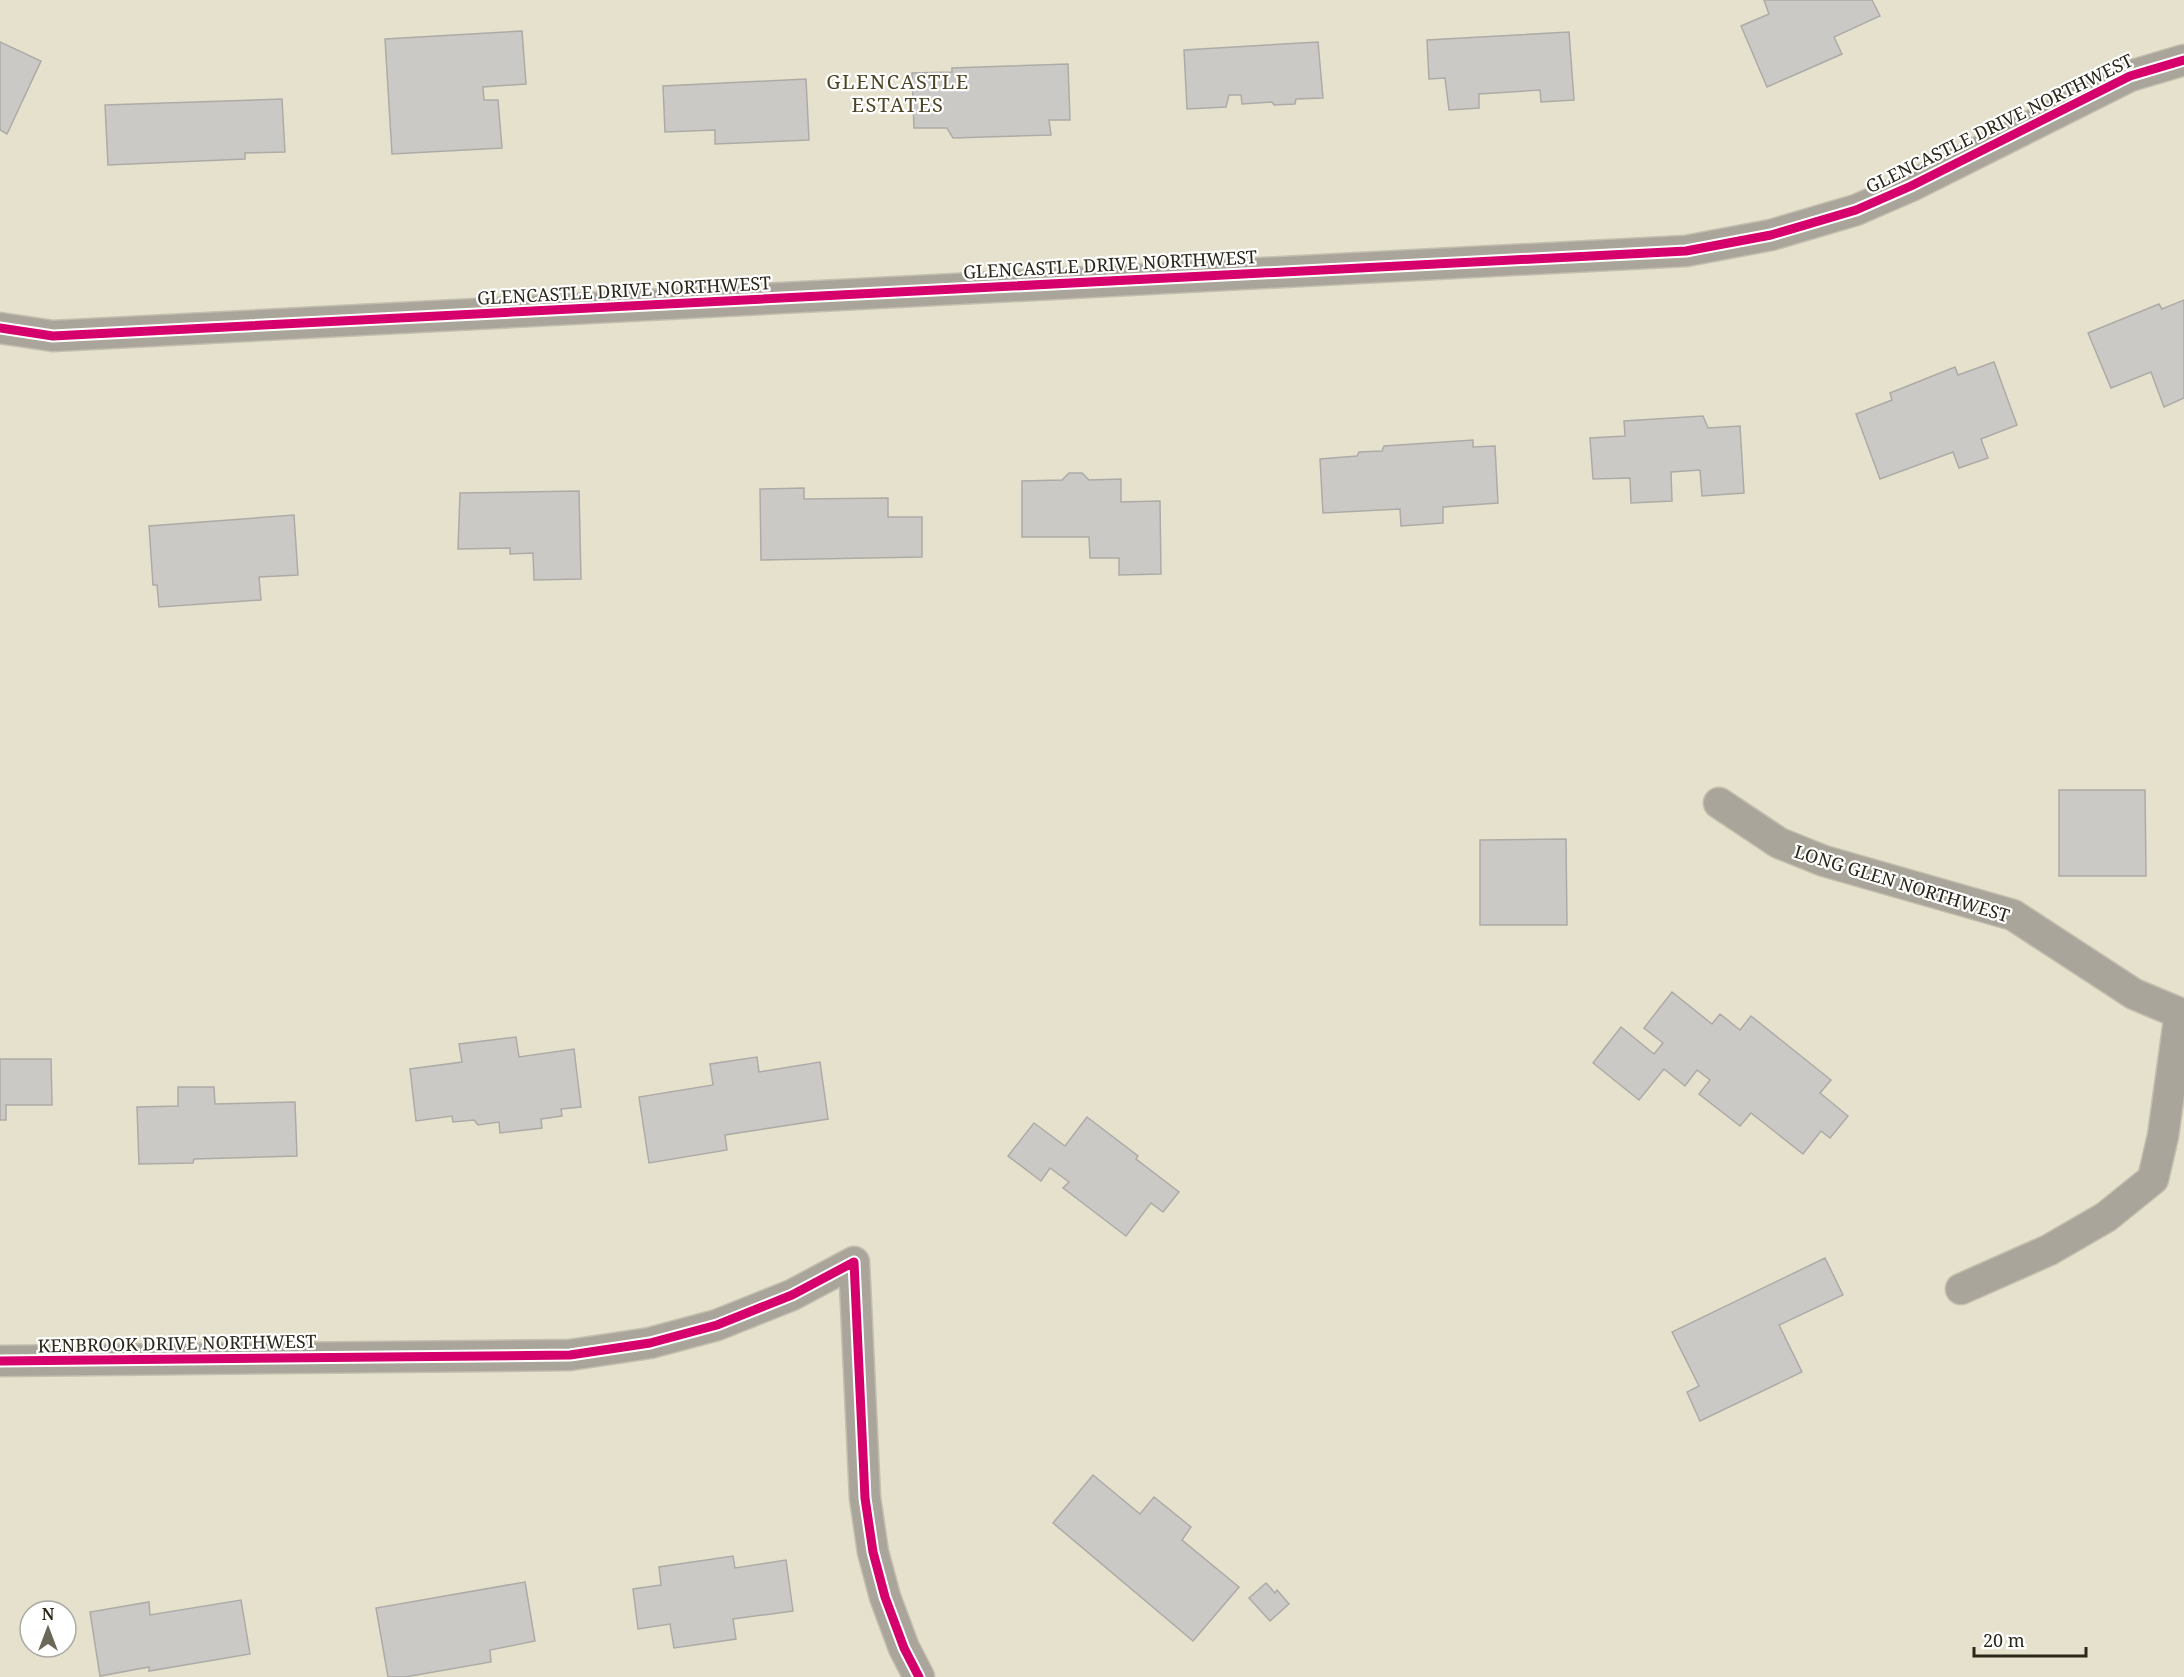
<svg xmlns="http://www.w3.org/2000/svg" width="2184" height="1677" font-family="'Noto Serif',serif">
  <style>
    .building { fill: #cbc9c6; stroke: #adaba7; stroke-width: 1.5 }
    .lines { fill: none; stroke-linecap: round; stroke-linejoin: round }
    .minor-casing { stroke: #c3beae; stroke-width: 33 }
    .minor { stroke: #a9a59b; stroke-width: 30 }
    .cycleway-casing { stroke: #fff; stroke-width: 13 }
    .cycleway { stroke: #d6006c; stroke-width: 9 }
    .labels { text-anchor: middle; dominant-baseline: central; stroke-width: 4.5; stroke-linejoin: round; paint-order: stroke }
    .street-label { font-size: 18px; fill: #2b2719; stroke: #fff }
    .neighbourhood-label { font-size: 20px; letter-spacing: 1.5px; fill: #4d4424; stroke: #fff }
  </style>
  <rect width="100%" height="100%" fill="#e6e1cc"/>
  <g class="building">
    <path d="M 1764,0 L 1872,0 L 1880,16 L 1834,37 L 1842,54 L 1767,87 L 1741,26 L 1769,14 Z"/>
    <path d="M 522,31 L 526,84 L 483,87 L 484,100 L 498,100 L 502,148 L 392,154 L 385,39 Z"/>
    <path d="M 1569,32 L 1574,100 L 1541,102 L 1540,90 L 1479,94 L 1479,108 L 1449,110 L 1445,78 L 1429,79 L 1427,40 Z"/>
    <path d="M 0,42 L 41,61 L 7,134 L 0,130 Z"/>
    <path d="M 1318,42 L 1323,98 L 1296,99 L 1295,104 L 1274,105 L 1272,102 L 1242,104 L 1241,95 L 1229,95 L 1226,107 L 1187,109 L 1184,50 Z"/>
    <path d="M 1068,64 L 1070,120 L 1049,120 L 1051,135 L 953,138 L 947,128 L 914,128 L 912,73 L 952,72 L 952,68 Z"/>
    <path d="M 806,79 L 809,140 L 715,144 L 715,130 L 665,132 L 663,86 Z"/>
    <path d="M 282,99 L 285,152 L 245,153 L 245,159 L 108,165 L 105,105 Z"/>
    <path d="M 2184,300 L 2184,398 L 2164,407 L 2151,372 L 2111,388 L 2088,333 L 2159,304 L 2162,309 Z"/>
    <path d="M 1994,362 L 2017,425 L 1981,439 L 1988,458 L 1959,468 L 1953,452 L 1880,479 L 1856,414 L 1892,400 L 1890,393 L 1955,367 L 1958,375 Z"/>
    <path d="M 1703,416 L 1708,428 L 1740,426 L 1744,493 L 1702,496 L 1700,470 L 1671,472 L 1672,501 L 1631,503 L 1630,478 L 1593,479 L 1590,438 L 1625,436 L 1624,421 Z"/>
    <path d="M 1473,440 L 1473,447 L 1495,446 L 1498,503 L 1443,507 L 1443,523 L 1401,526 L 1400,509 L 1323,513 L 1320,459 L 1357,456 L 1359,452 L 1382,451 L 1384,446 Z"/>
    <path d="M 1069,473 L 1082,473 L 1089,480 L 1121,479 L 1121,502 L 1160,501 L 1161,574 L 1119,575 L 1119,558 L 1090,558 L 1089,537 L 1022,537 L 1022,481 L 1062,480 Z"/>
    <path d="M 804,488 L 804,499 L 888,498 L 888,517 L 922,517 L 922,557 L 761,560 L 760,489 Z"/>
    <path d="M 579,491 L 581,579 L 534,580 L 533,553 L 510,554 L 510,548 L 458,549 L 460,493 Z"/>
    <path d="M 294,515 L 298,575 L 259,577 L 261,600 L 159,607 L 157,585 L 153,585 L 149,526 Z"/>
    <path d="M 2059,790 L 2145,790 L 2146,876 L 2059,876 Z"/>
    <path d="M 1566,839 L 1567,925 L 1480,925 L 1480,840 Z"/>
    <path d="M 1672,992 L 1712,1024 L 1720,1014 L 1740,1030 L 1751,1016 L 1831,1080 L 1820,1093 L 1848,1116 L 1830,1138 L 1821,1131 L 1803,1154 L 1751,1113 L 1740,1126 L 1699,1094 L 1710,1080 L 1697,1070 L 1685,1086 L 1664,1069 L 1639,1100 L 1593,1063 L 1621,1027 L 1654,1054 L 1663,1043 L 1644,1028 Z"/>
    <path d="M 516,1037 L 519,1057 L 574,1049 L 581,1107 L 561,1109 L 562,1116 L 541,1119 L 542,1128 L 500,1133 L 499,1122 L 478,1125 L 474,1120 L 453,1122 L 452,1116 L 416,1121 L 410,1069 L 462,1062 L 459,1044 Z"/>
    <path d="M 757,1057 L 759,1072 L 820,1062 L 828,1119 L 725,1135 L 727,1150 L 649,1163 L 639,1097 L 713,1085 L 710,1064 Z"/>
    <path d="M 0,1059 L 51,1059 L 52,1105 L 6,1105 L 6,1120 L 0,1120 Z"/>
    <path d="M 178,1087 L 214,1087 L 215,1104 L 295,1102 L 297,1156 L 194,1159 L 193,1163 L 139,1164 L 137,1107 L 178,1106 Z"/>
    <path d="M 1087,1117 L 1138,1156 L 1136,1159 L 1179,1192 L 1163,1212 L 1151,1203 L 1126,1236 L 1063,1188 L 1069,1182 L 1050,1168 L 1041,1181 L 1008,1156 L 1034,1123 L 1065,1146 Z"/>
    <path d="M 1825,1258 L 1843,1295 L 1779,1325 L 1802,1372 L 1700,1421 L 1687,1392 L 1699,1386 L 1672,1332 Z"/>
    <path d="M 1093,1475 L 1140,1514 L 1154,1497 L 1191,1527 L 1182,1540 L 1239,1587 L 1193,1641 L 1053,1523 Z"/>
    <path d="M 733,1556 L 735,1568 L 786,1560 L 793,1611 L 733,1619 L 736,1639 L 674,1648 L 670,1624 L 638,1629 L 633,1589 L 661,1585 L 659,1567 Z"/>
    <path d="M 525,1582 L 535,1641 L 490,1650 L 491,1662 L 405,1677 L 388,1677 L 376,1608 Z"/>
    <path d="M 1266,1583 L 1275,1593 L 1277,1590 L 1289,1604 L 1270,1621 L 1249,1598 Z"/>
    <path d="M 241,1600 L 250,1654 L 149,1671 L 149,1667 L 100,1676 L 90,1612 L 149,1602 L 150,1615 Z"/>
  </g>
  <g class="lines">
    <defs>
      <g id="minor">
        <path d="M 0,328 L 53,336 L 1686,251 L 1771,235 L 1856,210 L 1911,186 L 2130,76 L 2184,60"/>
        <path d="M 1719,803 L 1779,843 L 1824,861 L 2013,915 L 2134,994 L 2184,1015"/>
        <path d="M 1961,1289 L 2049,1250 L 2106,1217 L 2153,1179 L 2163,1136 L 2180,1013"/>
        <path d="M 0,1361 L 570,1355 L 650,1343 L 717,1325 L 792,1295 L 854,1262 L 865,1498 L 873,1552 L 885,1597 L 904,1648 L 919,1677"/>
      </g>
    </defs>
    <use href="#minor" class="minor-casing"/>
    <use href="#minor" class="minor"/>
    <defs>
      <g id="cycleway">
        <path d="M 0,328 L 53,336 L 1686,251 L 1771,235 L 1856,210 L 1911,186 L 2130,76 L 2184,60"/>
        <path d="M 0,1361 L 570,1355 L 650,1343 L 717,1325 L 792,1295 L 854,1262 L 865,1498 L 873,1552 L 885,1597 L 904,1648 L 919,1677"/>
      </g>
    </defs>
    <use href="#cycleway" class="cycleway-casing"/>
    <use href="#cycleway" class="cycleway"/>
  </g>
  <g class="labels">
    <g class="street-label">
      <text transform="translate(1999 123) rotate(-26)">GLENCASTLE DRIVE NORTHWEST</text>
      <text transform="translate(1110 264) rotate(-3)">GLENCASTLE DRIVE NORTHWEST</text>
      <text transform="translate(624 290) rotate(-3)">GLENCASTLE DRIVE NORTHWEST</text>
      <text transform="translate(1902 883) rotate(17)">LONG GLEN NORTHWEST</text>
      <text transform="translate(177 1343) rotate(-1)">KENBROOK DRIVE NORTHWEST</text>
    </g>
    <g class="neighbourhood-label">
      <text x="898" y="81">GLENCASTLE<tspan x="898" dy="23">ESTATES</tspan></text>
    </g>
  </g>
  <g transform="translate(48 1629)"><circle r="28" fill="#ffffff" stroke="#aaa9a3" stroke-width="1.5"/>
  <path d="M0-4.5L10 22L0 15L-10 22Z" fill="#6c6858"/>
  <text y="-9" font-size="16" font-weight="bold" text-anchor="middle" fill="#2b2719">N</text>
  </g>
  <path d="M1974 1647v9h112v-9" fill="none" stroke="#2b2719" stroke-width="3"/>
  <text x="1983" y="1647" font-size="18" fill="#2b2719" stroke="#ffffff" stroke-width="4.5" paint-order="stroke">20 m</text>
</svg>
